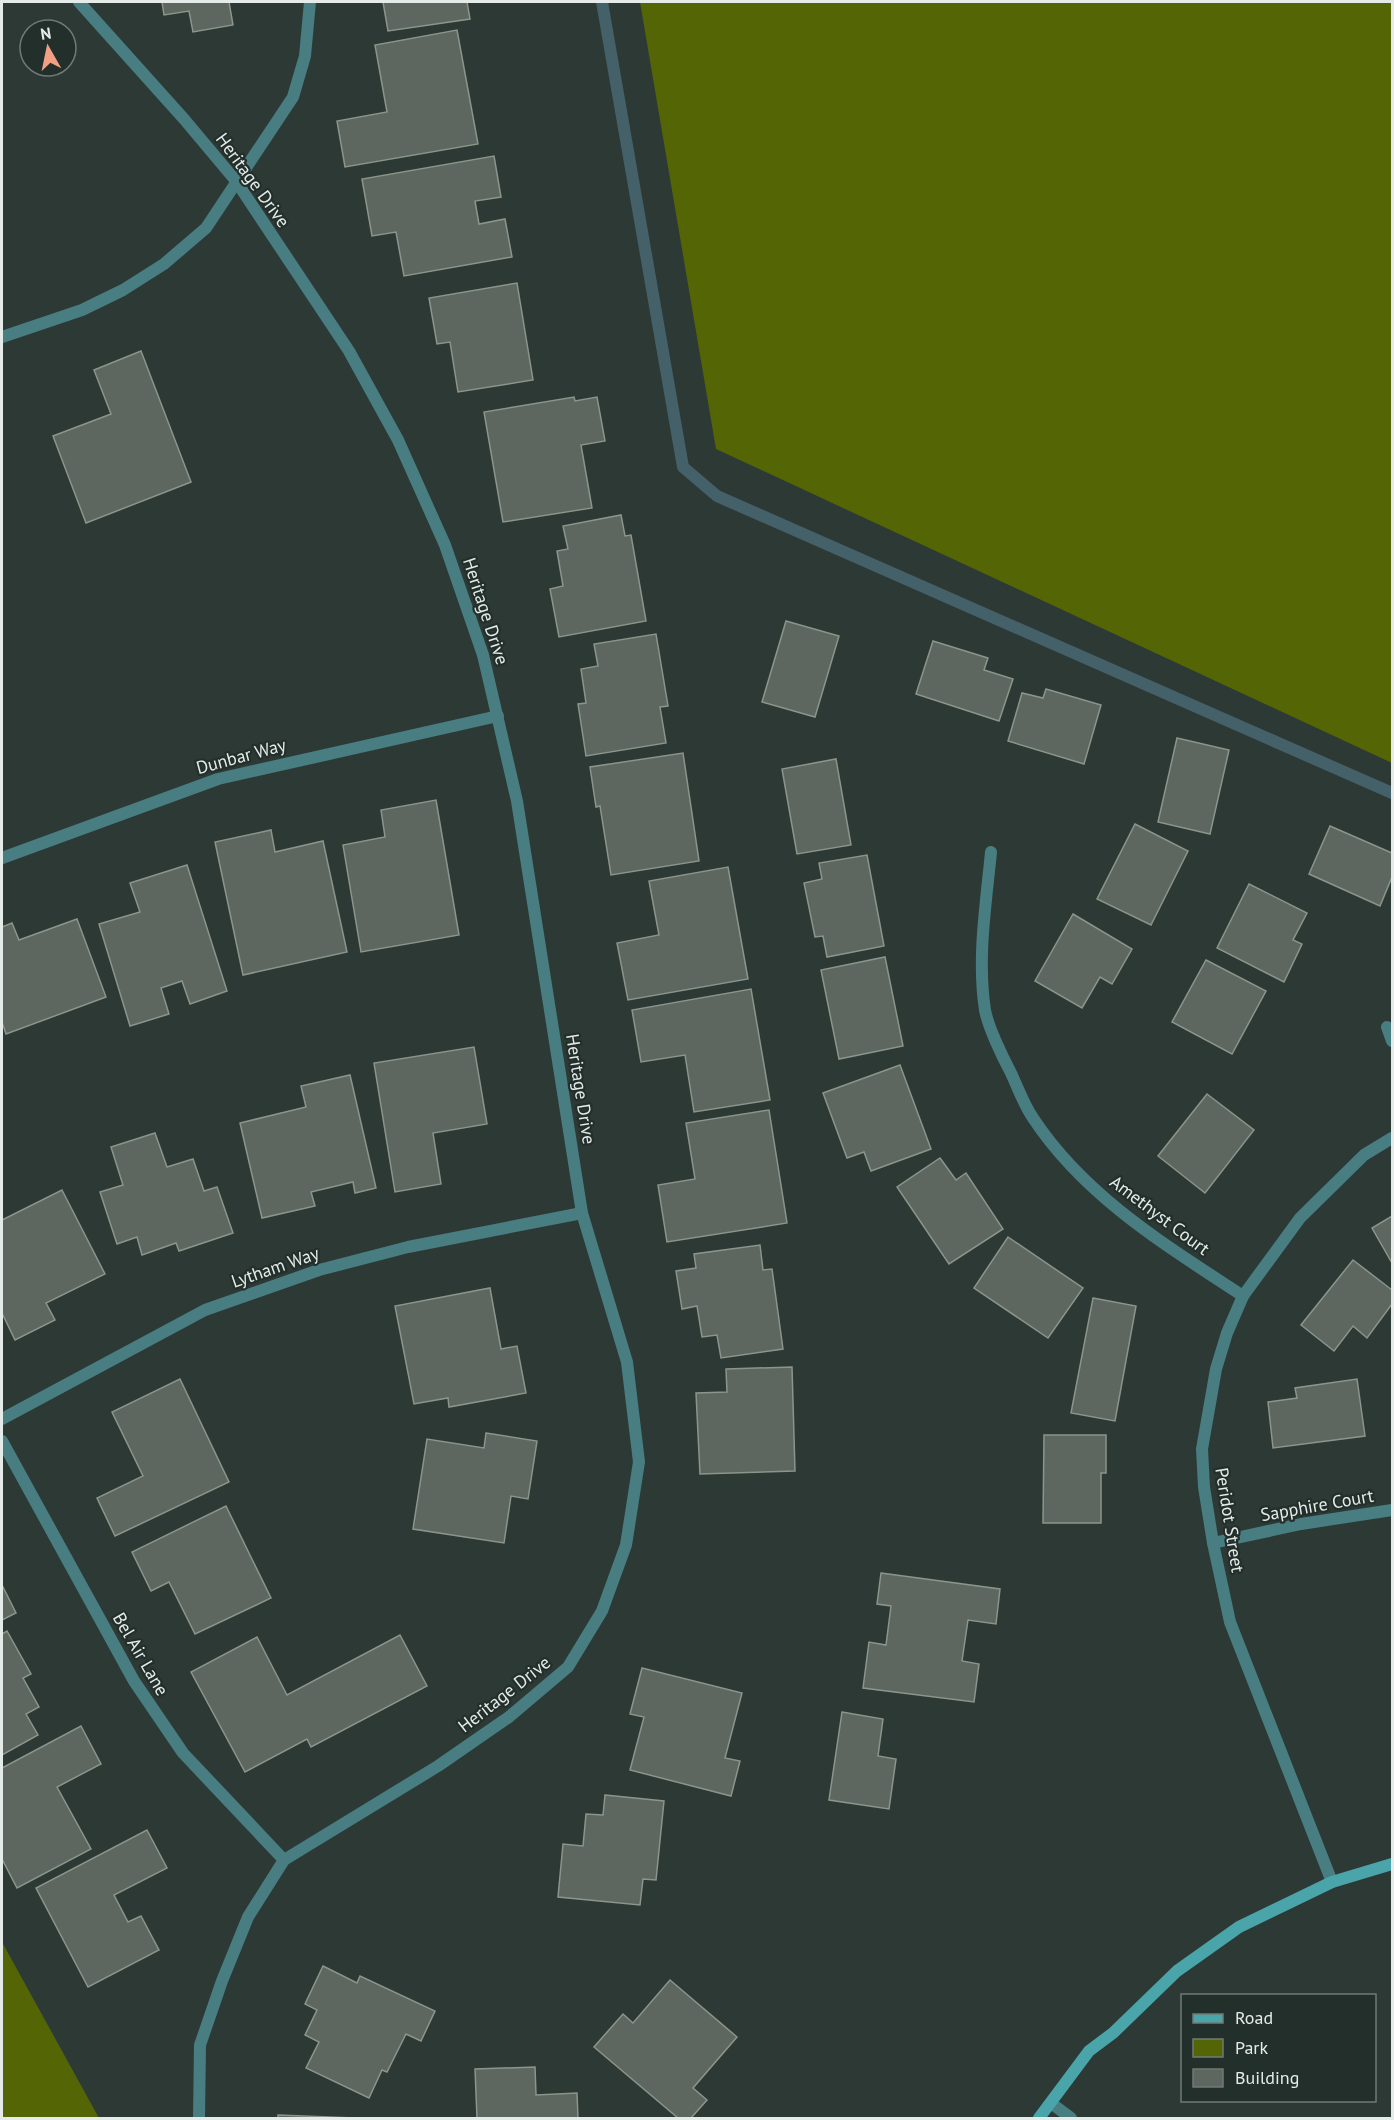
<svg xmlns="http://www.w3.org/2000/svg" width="1394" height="2120" font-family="'PT Sans',sans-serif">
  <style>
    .green { fill: #546506 }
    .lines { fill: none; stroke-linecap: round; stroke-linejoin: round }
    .stream { stroke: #446069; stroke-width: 12 }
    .building { fill: #5e675f; stroke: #8b958b; stroke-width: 1.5 }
    .street { stroke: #487d81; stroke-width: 12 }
    .secondary { stroke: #4aa5ab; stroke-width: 12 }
    .labels { text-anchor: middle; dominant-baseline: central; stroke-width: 4.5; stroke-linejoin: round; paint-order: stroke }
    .street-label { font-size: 18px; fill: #e4ebe9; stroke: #232f2b }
  </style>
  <rect width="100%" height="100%" fill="#2d3935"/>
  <g class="green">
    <path d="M 640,2 L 1392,2 L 1392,763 L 716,449 Z"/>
    <path d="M 2,1942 L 99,2118 L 2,2118 Z"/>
  </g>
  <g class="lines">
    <path class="stream" d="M 602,2 L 683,467 L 717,496 L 1392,793"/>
  </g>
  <g class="building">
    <path d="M 162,2 L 229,2 L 233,25 L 193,32 L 189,11 L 164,15 Z"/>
    <path d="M 383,2 L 467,2 L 470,19 L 388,31 Z"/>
    <path d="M 457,30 L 478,144 L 345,167 L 337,121 L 387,112 L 375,45 Z"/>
    <path d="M 494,156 L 501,197 L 475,201 L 479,224 L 505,219 L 512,257 L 404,276 L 396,232 L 372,236 L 362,179 Z"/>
    <path d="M 517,283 L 533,380 L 458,392 L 450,342 L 437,344 L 429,298 Z"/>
    <path d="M 141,351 L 191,482 L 86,523 L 53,436 L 111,414 L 94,370 Z"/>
    <path d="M 574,397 L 575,401 L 597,397 L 605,441 L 581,445 L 592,508 L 503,522 L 484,412 Z"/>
    <path d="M 621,515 L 625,536 L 631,535 L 646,621 L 559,637 L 550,589 L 563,586 L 557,551 L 568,549 L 563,526 Z"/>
    <path d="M 786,621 L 839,636 L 815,717 L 762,702 Z"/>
    <path d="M 656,634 L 668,706 L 660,707 L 666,743 L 586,756 L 578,704 L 586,703 L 581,669 L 598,666 L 594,644 Z"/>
    <path d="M 933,641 L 988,658 L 984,670 L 1013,679 L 999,721 L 916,694 Z"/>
    <path d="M 1046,689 L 1101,705 L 1084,764 L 1008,741 L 1022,693 L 1043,698 Z"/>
    <path d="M 1177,738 L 1229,750 L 1210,834 L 1158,822 Z"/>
    <path d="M 683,753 L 699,861 L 611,875 L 600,806 L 596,807 L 590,767 Z"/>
    <path d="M 836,759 L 851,845 L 797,854 L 782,769 Z"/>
    <path d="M 436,800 L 459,935 L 361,952 L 343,845 L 385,837 L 381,810 Z"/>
    <path d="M 1135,824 L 1188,851 L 1151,925 L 1097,899 Z"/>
    <path d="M 1330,826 L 1392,853 L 1392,877 L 1380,906 L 1309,874 Z"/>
    <path d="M 271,830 L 275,852 L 323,841 L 347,952 L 243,975 L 215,842 Z"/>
    <path d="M 867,855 L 884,946 L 827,957 L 823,936 L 815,937 L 804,883 L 822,879 L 819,863 Z"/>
    <path d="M 187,865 L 227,991 L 190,1004 L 182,981 L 161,988 L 169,1014 L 130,1026 L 99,924 L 140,912 L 130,883 Z"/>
    <path d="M 728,867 L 748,979 L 628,1000 L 617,943 L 659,935 L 649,881 Z"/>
    <path d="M 1249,884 L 1307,913 L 1293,940 L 1302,944 L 1284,982 L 1217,948 Z"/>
    <path d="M 1073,914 L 1132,949 L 1112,984 L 1100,977 L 1082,1008 L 1035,981 Z"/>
    <path d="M 77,919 L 106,997 L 6,1034 L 2,1022 L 2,927 L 12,923 L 19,940 Z"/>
    <path d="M 885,957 L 903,1046 L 839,1059 L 821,970 Z"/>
    <path d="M 1206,960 L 1266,991 L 1232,1054 L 1172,1022 Z"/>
    <path d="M 751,989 L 770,1100 L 694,1112 L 685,1055 L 641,1062 L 632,1010 Z"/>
    <path d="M 474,1047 L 487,1124 L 433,1133 L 441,1184 L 395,1192 L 374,1063 Z"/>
    <path d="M 900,1065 L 931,1149 L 871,1171 L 864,1152 L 847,1158 L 823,1093 Z"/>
    <path d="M 350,1075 L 376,1188 L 355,1193 L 353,1182 L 311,1192 L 315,1206 L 262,1218 L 240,1123 L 306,1107 L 301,1086 Z"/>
    <path d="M 1207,1094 L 1254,1130 L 1205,1193 L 1158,1156 Z"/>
    <path d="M 769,1110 L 787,1223 L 667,1242 L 658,1185 L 695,1179 L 686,1123 Z"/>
    <path d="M 155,1133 L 167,1167 L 193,1159 L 204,1191 L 217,1187 L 233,1233 L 179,1251 L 176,1243 L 142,1255 L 137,1237 L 117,1244 L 100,1192 L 123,1185 L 111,1147 Z"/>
    <path d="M 940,1158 L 956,1180 L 966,1173 L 1003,1229 L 949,1264 L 897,1187 Z"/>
    <path d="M 62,1190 L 105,1274 L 46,1303 L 55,1320 L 15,1340 L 2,1313 L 2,1220 Z"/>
    <path d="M 1392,1216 L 1392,1263 L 1372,1228 Z"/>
    <path d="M 1008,1237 L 1083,1288 L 1048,1338 L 974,1288 Z"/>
    <path d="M 760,1245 L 763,1270 L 772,1269 L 783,1349 L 721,1358 L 717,1335 L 702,1337 L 697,1306 L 682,1309 L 676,1271 L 696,1268 L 694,1254 Z"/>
    <path d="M 1353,1260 L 1392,1290 L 1392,1304 L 1367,1338 L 1353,1326 L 1334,1351 L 1301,1325 Z"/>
    <path d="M 490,1288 L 501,1349 L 517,1346 L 526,1393 L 449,1407 L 448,1398 L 414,1404 L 395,1306 Z"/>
    <path d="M 1093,1298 L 1136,1306 L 1115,1421 L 1071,1413 Z"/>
    <path d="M 792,1367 L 795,1471 L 700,1474 L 696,1393 L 727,1392 L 726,1369 Z"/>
    <path d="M 180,1379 L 229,1482 L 115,1536 L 97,1498 L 143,1476 L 112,1412 Z"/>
    <path d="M 1357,1379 L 1365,1436 L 1273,1448 L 1268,1402 L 1297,1398 L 1295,1388 Z"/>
    <path d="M 486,1433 L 537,1441 L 528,1499 L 511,1496 L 504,1543 L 413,1529 L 427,1439 L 484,1448 Z"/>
    <path d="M 1044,1435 L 1106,1435 L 1106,1473 L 1101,1473 L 1101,1523 L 1043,1523 Z"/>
    <path d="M 226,1506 L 271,1598 L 195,1634 L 169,1582 L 151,1591 L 132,1552 Z"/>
    <path d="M 881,1573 L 1000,1589 L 996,1624 L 968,1620 L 962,1661 L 979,1664 L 974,1702 L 863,1688 L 869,1642 L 886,1645 L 891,1606 L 877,1604 Z"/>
    <path d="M 2,1585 L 16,1613 L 2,1620 Z"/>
    <path d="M 7,1631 L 31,1674 L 23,1678 L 39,1707 L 26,1714 L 38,1735 L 2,1755 L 2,1634 Z"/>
    <path d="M 400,1635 L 427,1686 L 311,1747 L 307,1739 L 245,1772 L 191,1672 L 257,1637 L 287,1695 Z"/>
    <path d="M 642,1668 L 742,1693 L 725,1758 L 740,1761 L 731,1796 L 630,1770 L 644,1717 L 630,1714 Z"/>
    <path d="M 842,1712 L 883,1719 L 878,1756 L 896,1759 L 889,1809 L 829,1800 Z"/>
    <path d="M 81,1726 L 101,1764 L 57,1787 L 91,1849 L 17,1888 L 2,1859 L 2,1768 Z"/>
    <path d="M 605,1795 L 664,1801 L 656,1880 L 643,1879 L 640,1905 L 558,1897 L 563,1844 L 583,1846 L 586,1814 L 603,1815 Z"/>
    <path d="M 147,1830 L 167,1868 L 114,1895 L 128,1922 L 141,1916 L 159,1950 L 88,1987 L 36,1888 Z"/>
    <path d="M 323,1966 L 357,1983 L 360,1976 L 435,2011 L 421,2041 L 406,2034 L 387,2072 L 382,2070 L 369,2098 L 306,2068 L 319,2042 L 305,2035 L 317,2010 L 305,2004 Z"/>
    <path d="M 670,1980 L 737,2037 L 693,2088 L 707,2100 L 691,2118 L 678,2118 L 594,2047 L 623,2014 L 633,2023 Z"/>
    <path d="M 535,2067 L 536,2095 L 577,2093 L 578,2118 L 477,2118 L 475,2069 Z"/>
    <path d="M 278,2115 L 355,2118 L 278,2118 Z"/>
  </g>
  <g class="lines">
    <g class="street">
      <path d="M 79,2 L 184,119 L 236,181 L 349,351 L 398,440 L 445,545 L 483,655 L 517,801 L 582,1213 L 627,1362 L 639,1462 L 626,1545 L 602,1611 L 568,1667 L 509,1717 L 438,1766 L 284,1860 L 248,1917 L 222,1981 L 200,2045 L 199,2118"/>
      <path d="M 2,337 L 82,310 L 123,290 L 164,264 L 206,228 L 293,97 L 305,56 L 310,2"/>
      <path d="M 991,852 C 986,904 977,958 985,1010 C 988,1027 1003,1058 1011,1073 C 1018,1088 1024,1105 1033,1118 C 1085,1197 1167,1246 1243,1296"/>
      <path d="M 2,858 L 218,779 L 498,716"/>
      <path d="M 1387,1027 L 1392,1041"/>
      <path d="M 2,1419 L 205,1310 L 319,1270 L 408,1247 L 582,1213"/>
      <path d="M 2,1441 L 134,1681 L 183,1753 L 284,1860"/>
      <path d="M 1213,1543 L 1301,1524 L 1392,1510"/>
      <path d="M 1332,1882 L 1230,1622 L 1213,1543 L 1204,1487 L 1202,1449 L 1216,1369 L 1227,1333 L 1243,1296 L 1300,1218 L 1364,1155 L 1392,1138"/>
      <path d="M 1051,2103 L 1071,2118"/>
    </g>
    <path class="secondary" d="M 1039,2118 L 1089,2051 L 1113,2033 L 1177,1971 L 1239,1927 L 1332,1882 L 1392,1864"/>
  </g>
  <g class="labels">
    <g class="street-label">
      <text transform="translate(253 180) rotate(54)">Heritage Drive</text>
      <text transform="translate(486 611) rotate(72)">Heritage Drive</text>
      <text transform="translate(241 756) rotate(-15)">Dunbar Way</text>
      <text transform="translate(581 1089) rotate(81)">Heritage Drive</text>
      <text transform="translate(1160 1215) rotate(37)">Amethyst Court</text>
      <text transform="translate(275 1267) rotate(-19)">Lytham Way</text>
      <text transform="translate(1317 1505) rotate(-10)">Sapphire Court</text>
      <text transform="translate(1230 1520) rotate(81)">Peridot Street</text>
      <text transform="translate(141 1654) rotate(60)">Bel Air Lane</text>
      <text transform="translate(504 1694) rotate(-38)">Heritage Drive</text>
    </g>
  </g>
  <rect width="1394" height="2120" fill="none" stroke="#e4ebe9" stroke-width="6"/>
  <rect x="1181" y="1994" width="195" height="108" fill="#232f2b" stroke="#707a77" stroke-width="1.5"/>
  <rect x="1193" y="2014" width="30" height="9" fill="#4aa5ab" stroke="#707a77" stroke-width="1.5"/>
  <text x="1235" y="2024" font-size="18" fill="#e4ebe9">Road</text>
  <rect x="1193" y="2039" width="30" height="18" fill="#546506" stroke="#707a77" stroke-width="1.5"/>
  <text x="1235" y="2054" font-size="18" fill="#e4ebe9">Park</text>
  <rect x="1193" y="2069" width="30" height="18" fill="#5e675f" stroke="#707a77" stroke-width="1.5"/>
  <text x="1235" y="2084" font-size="18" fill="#e4ebe9">Building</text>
  <g transform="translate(48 48) rotate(351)"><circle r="28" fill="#232f2b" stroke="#707a77" stroke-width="1.5"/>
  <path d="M0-4.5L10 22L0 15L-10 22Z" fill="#f39f83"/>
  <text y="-9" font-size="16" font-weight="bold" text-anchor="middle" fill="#e4ebe9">N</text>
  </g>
</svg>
